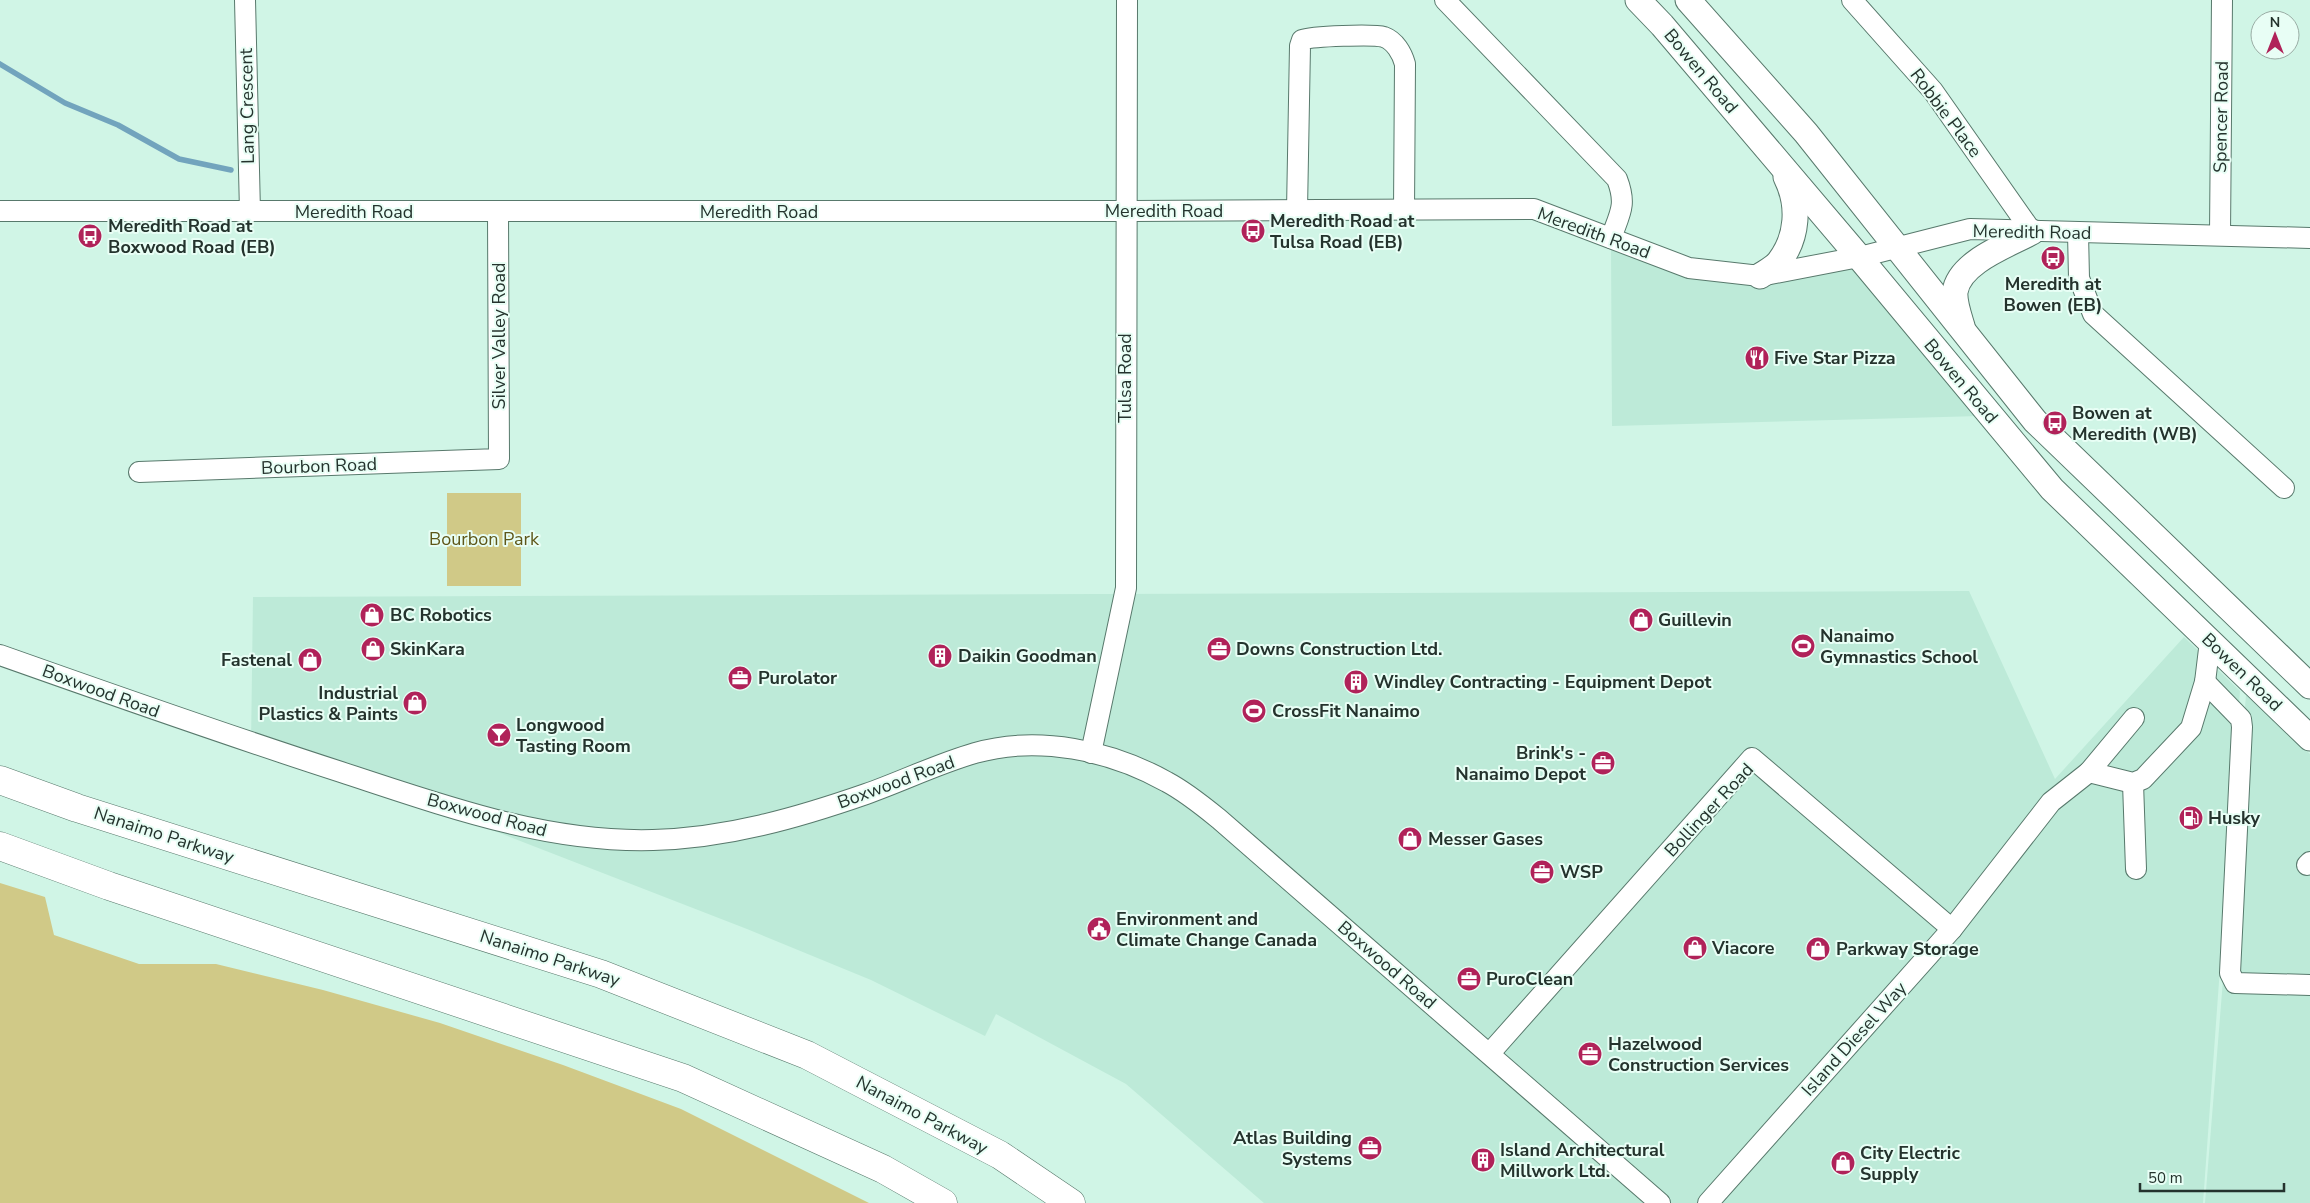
<svg xmlns="http://www.w3.org/2000/svg" width="2310" height="1203" font-family="'Nunito Sans',sans-serif">
  <style>
    .built { fill: #bdead8 }
    .green { fill: #d0c987 }
    .lines { fill: none; stroke-linecap: round; stroke-linejoin: round }
    .stream { stroke: #72a4bd; stroke-width: 5.5 }
    .minor-casing { stroke: #58796c; stroke-width: 22 }
    .major-casing { stroke: #58796c; stroke-width: 27 }
    .highway-casing { stroke: #58796c; stroke-width: 29 }
    .minor { stroke: #fff; stroke-width: 20 }
    .major { stroke: #fff; stroke-width: 25 }
    .highway { stroke: #fff; stroke-width: 28 }
    .labels { text-anchor: middle; dominant-baseline: central; stroke-width: 4; stroke-linejoin: round; paint-order: stroke }
    .street-label { font-size: 18px; fill: #24332d; stroke: #e8fef5 }
    .poi-label { font-size: 18px; font-weight: bold; fill: #24332d; stroke: #e8fef5; text-anchor: start }
    .park-label { font-size: 18px; fill: #5e5719; stroke: #e8fef5 }
  </style>
  <rect width="100%" height="100%" fill="#d0f5e6"/>
  <g class="built">
    <path d="M 1611,245 L 1687,276 L 1856,264 L 1980,416 L 1612,426 Z"/>
    <path d="M 1969,591 L 2055,779 L 2184,637 L 2240,691 L 2203,1203 L 1264,1203 L 1126,1084 L 996,1014 L 985,1036 L 871,980 L 747,929 L 376,785 L 251,745 L 253,597 Z"/>
    <path d="M 2246,695 L 2310,754 L 2310,1203 L 2205,1203 Z"/>
  </g>
  <g class="green">
    <rect x="447" y="493" width="74" height="93"/>
    <path d="M 0,883 L 45,897 L 54,935 L 139,964 L 216,964 L 323,990 L 440,1023 L 563,1065 L 681,1109 L 869,1203 L 0,1203 Z"/>
  </g>
  <g class="lines">
    <path class="stream" d="M 0,64 L 65,103 L 118,125 L 179,159 L 231,170"/>
    <defs>
      <g id="minor">
        <path d="M 245,0 L 250,212"/>
        <path d="M 1445,0 L 1617,179 C 1627,205 1620,213 1611,238"/>
        <path d="M 1852,0 L 1933,91 L 2032,232"/>
        <path d="M 1297,210 L 1300,46 L 1302,40 C 1312,36 1374,34 1384,37 C 1395,41 1402,53 1405,64 L 1404,210"/>
        <path d="M 0,211 L 1133,211 L 1534,209 L 1689,268 L 1760,276 L 1864,256 L 1970,229 L 2310,238"/>
        <path d="M 2078,233 L 2079,278 L 2093,314 L 2284,488"/>
        <path d="M 2220,234 L 2222,0"/>
        <path d="M 139,472 L 499,459 L 498,212"/>
        <path d="M 0,655 C 113,695 226,735 341,772 C 442,805 545,843 653,840 C 727,838 797,818 866,794 C 903,781 937,764 975,753 C 1038,735 1110,750 1167,782 C 1186,792 1203,806 1219,819 L 1660,1203"/>
        <path d="M 2205,682 L 2241,719 L 2242,727 L 2230,973 L 2235,983 L 2310,985"/>
        <path d="M 1091,753 L 1126,588 L 1127,0"/>
        <path d="M 2089,772 L 2134,718"/>
        <path d="M 2133,783 L 2136,869"/>
        <path d="M 2307,865 L 2310,862"/>
        <path d="M 1490,1053 L 1752,758 L 1952,929"/>
        <path d="M 1708,1203 L 1952,929 L 2051,802 L 2089,772 L 2133,783 L 2143,779 L 2191,728 L 2205,682 L 2210,641"/>
      </g>
      <g id="major">
        <path d="M 1638,0 L 1662,25 L 1859,257 L 2052,489 L 2310,738"/>
        <path d="M 1688,0 L 1806,133 L 2035,421 L 2310,686"/>
        <path d="M 1760,276 C 1766,272 1774,268 1779,262 C 1798,237 1800,205 1786,177"/>
        <path d="M 1962,326 C 1959,316 1954,302 1955,292 C 1959,262 2008,245 2032,232"/>
      </g>
      <g id="highway">
        <path d="M 0,780 L 77,808 L 601,974 L 807,1055 L 1000,1155 L 1071,1203"/>
        <path d="M 0,846 L 109,886 L 683,1078 L 883,1169 L 943,1203"/>
      </g>
    </defs>
    <use href="#minor" class="minor-casing"/>
    <use href="#major" class="major-casing"/>
    <use href="#highway" class="highway-casing"/>
    <use href="#minor" class="minor"/>
    <use href="#major" class="major"/>
    <use href="#highway" class="highway"/>
  </g>
  <defs>
    <symbol id="bus-disc" viewBox="-11 -11 22 22"><circle r="9.5" fill="#b02259" stroke="#e8fef5"/><path d="M-5-6H5V4H4V6H2V4H-2V6H-4V4H-5ZM-3.5-4V0h7V-4ZM-3.5 1.2v1.5H-2V1.2ZM2 1.2v1.5H3.5V1.2Z" fill="#fff"/></symbol>
    <symbol id="restaurant-disc" viewBox="-11 -11 22 22"><circle r="9.5" fill="#b02259" stroke="#e8fef5"/><path d="M-5-6h1v4h1v-4h1v4h1v-4h1v5L-1.5 .5V6h-2V.5L-5-1ZM5-6V6H3V1.5H1.5Q1.5-4 5-6Z" fill="#fff"/></symbol>
    <symbol id="shop-disc" viewBox="-11 -11 22 22"><circle r="9.5" fill="#b02259" stroke="#e8fef5"/><path d="M-5-2.5h2.3a2.7 3.5 0 0 1 5.4 0H5L5.5 6h-11ZM-1.5-2.5h3a1.5 2.3 0 0 0-3 0Z" fill="#fff"/></symbol>
    <symbol id="stadium-disc" viewBox="-11 -11 22 22"><circle r="9.5" fill="#b02259" stroke="#e8fef5"/><path d="M0-5a6.5 5 0 1 0 0 10a6.5 5 0 1 0 0-10ZM-3.5-1.8h7v3.6h-7Z" fill="#fff"/></symbol>
    <symbol id="office-disc" viewBox="-11 -11 22 22"><circle r="9.5" fill="#b02259" stroke="#e8fef5"/><path d="M-6-3h4V-5.5h4V-3h4V5H-6ZM-1-4.5V-3h2v-1.5ZM-6 0V1H6V0Z" fill="#fff"/></symbol>
    <symbol id="building-disc" viewBox="-11 -11 22 22"><circle r="9.5" fill="#b02259" stroke="#e8fef5"/><path d="M-4-6H4V6H1V3H-1V6H-4ZM-2.5-4.3h1.7v1.8h-1.7ZM.8-4.3h1.7v1.8H.8ZM-2.5-1h1.7V.8h-1.7ZM.8-1h1.7V.8H.8Z" fill="#fff"/></symbol>
    <symbol id="bar-disc" viewBox="-11 -11 22 22"><circle r="9.5" fill="#b02259" stroke="#e8fef5"/><path d="M-6-5H6L.8 .8V4.5H3.5V6h-7V4.5H-.8V.8Z" fill="#fff"/></symbol>
    <symbol id="fuel-disc" viewBox="-11 -11 22 22"><circle r="9.5" fill="#b02259" stroke="#e8fef5"/><path d="M-5.5-6h7V0h2V4h1.3V-2.5L3-4.5l.8-.8L6-3V5H2.5V1h-1V6h-7ZM-4.2-4.7v3.2H.2V-4.7Z" fill="#fff"/></symbol>
    <symbol id="civic-disc" viewBox="-11 -11 22 22"><circle r="9.5" fill="#b02259" stroke="#e8fef5"/><path d="M-.6-6.5H3V-4.5H.6V-3L4-1V1h2V6H-6V1h2V-1L-.6-3ZM-1.2 2.5V6h2.4V2.5Z" fill="#fff"/></symbol>
  </defs>
  <g fill-rule="evenodd">
    <use href="#bus-disc" x="1239" y="217" width="28" height="28"/>
    <use href="#bus-disc" x="76" y="222" width="28" height="28"/>
    <use href="#bus-disc" x="2039" y="244" width="28" height="28"/>
    <use href="#restaurant-disc" x="1743" y="344" width="28" height="28"/>
    <use href="#bus-disc" x="2041" y="409" width="28" height="28"/>
    <use href="#shop-disc" x="358" y="601" width="28" height="28"/>
    <use href="#shop-disc" x="1627" y="606" width="28" height="28"/>
    <use href="#stadium-disc" x="1789" y="632" width="28" height="28"/>
    <use href="#shop-disc" x="359" y="635" width="28" height="28"/>
    <use href="#office-disc" x="1205" y="635" width="28" height="28"/>
    <use href="#building-disc" x="926" y="642" width="28" height="28"/>
    <use href="#shop-disc" x="296" y="646" width="28" height="28"/>
    <use href="#office-disc" x="726" y="664" width="28" height="28"/>
    <use href="#building-disc" x="1342" y="668" width="28" height="28"/>
    <use href="#shop-disc" x="401" y="689" width="28" height="28"/>
    <use href="#stadium-disc" x="1240" y="697" width="28" height="28"/>
    <use href="#bar-disc" x="485" y="721" width="28" height="28"/>
    <use href="#office-disc" x="1589" y="749" width="28" height="28"/>
    <use href="#fuel-disc" x="2177" y="804" width="28" height="28"/>
    <use href="#shop-disc" x="1396" y="825" width="28" height="28"/>
    <use href="#office-disc" x="1528" y="858" width="28" height="28"/>
    <use href="#civic-disc" x="1085" y="915" width="28" height="28"/>
    <use href="#shop-disc" x="1681" y="934" width="28" height="28"/>
    <use href="#shop-disc" x="1804" y="935" width="28" height="28"/>
    <use href="#office-disc" x="1455" y="965" width="28" height="28"/>
    <use href="#office-disc" x="1576" y="1040" width="28" height="28"/>
    <use href="#office-disc" x="1356" y="1134" width="28" height="28"/>
    <use href="#building-disc" x="1469" y="1146" width="28" height="28"/>
    <use href="#shop-disc" x="1829" y="1149" width="28" height="28"/>
  </g>
  <g class="labels">
    <g class="street-label">
      <text transform="translate(1701 71) rotate(50)">Bowen Road</text>
      <text transform="translate(247 106) rotate(-91)">Lang Crescent</text>
      <text transform="translate(1946 113) rotate(53)">Robbie Place</text>
      <text transform="translate(2221 117) rotate(-89)">Spencer Road</text>
      <text x="1164" y="211">Meredith Road</text>
      <text x="354" y="212">Meredith Road</text>
      <text x="759" y="212">Meredith Road</text>
      <text transform="translate(2032 232) rotate(1)">Meredith Road</text>
      <text transform="translate(1594 233) rotate(20)">Meredith Road</text>
      <text transform="translate(499 336) rotate(-90)">Silver Valley Road</text>
      <text transform="translate(1125 378) rotate(-90)">Tulsa Road</text>
      <text transform="translate(1961 381) rotate(50)">Bowen Road</text>
      <text transform="translate(319 466) rotate(-2)">Bourbon Road</text>
      <text transform="translate(2242 672) rotate(44)">Bowen Road</text>
      <text transform="translate(101 691) rotate(20)">Boxwood Road</text>
      <text transform="translate(896 782) rotate(-20)">Boxwood Road</text>
      <text transform="translate(1709 810) rotate(-47)">Bollinger Road</text>
      <text transform="translate(487 815) rotate(15)">Boxwood Road</text>
      <text transform="translate(164 835) rotate(18)">Nanaimo Parkway</text>
      <text transform="translate(550 958) rotate(18)">Nanaimo Parkway</text>
      <text transform="translate(1387 965) rotate(41)">Boxwood Road</text>
      <text transform="translate(1854 1039) rotate(-48)">Island Diesel Way</text>
      <text transform="translate(922 1115) rotate(28)">Nanaimo Parkway</text>
    </g>
    <g class="poi-label">
      <text x="1270" y="221">Meredith Road at<tspan x="1270" dy="21">Tulsa Road (EB)</tspan></text>
      <text x="108" y="226">Meredith Road at<tspan x="108" dy="21">Boxwood Road (EB)</tspan></text>
      <text x="2053" y="284" text-anchor="middle">Meredith at<tspan x="2053" dy="21">Bowen (EB)</tspan></text>
      <text x="1774" y="358">Five Star Pizza</text>
      <text x="2072" y="413">Bowen at<tspan x="2072" dy="21">Meredith (WB)</tspan></text>
      <text x="390" y="615">BC Robotics</text>
      <text x="1658" y="620">Guillevin</text>
      <text x="1820" y="636">Nanaimo<tspan x="1820" dy="21">Gymnastics School</tspan></text>
      <text x="390" y="649">SkinKara</text>
      <text x="1236" y="649">Downs Construction Ltd.</text>
      <text x="958" y="656">Daikin Goodman</text>
      <text x="292" y="660" text-anchor="end">Fastenal</text>
      <text x="758" y="678">Purolator</text>
      <text x="1374" y="682">Windley Contracting - Equipment Depot</text>
      <text x="398" y="693" text-anchor="end">Industrial<tspan x="398" dy="21">Plastics &amp; Paints</tspan></text>
      <text x="1272" y="711">CrossFit Nanaimo</text>
      <text x="516" y="725">Longwood<tspan x="516" dy="21">Tasting Room</tspan></text>
      <text x="1586" y="753" text-anchor="end">Brink's -<tspan x="1586" dy="21">Nanaimo Depot</tspan></text>
      <text x="2208" y="818">Husky</text>
      <text x="1428" y="839">Messer Gases</text>
      <text x="1560" y="872">WSP</text>
      <text x="1116" y="919">Environment and<tspan x="1116" dy="21">Climate Change Canada</tspan></text>
      <text x="1712" y="948">Viacore</text>
      <text x="1836" y="949">Parkway Storage</text>
      <text x="1486" y="979">PuroClean</text>
      <text x="1608" y="1044">Hazelwood<tspan x="1608" dy="21">Construction Services</tspan></text>
      <text x="1352" y="1138" text-anchor="end">Atlas Building<tspan x="1352" dy="21">Systems</tspan></text>
      <text x="1500" y="1150">Island Architectural<tspan x="1500" dy="21">Millwork Ltd.</tspan></text>
      <text x="1860" y="1153">City Electric<tspan x="1860" dy="21">Supply</tspan></text>
    </g>
    <g class="park-label">
      <text x="484" y="539">Bourbon Park</text>
    </g>
  </g>
  <g transform="translate(2275 35)"><circle r="24" fill="#e8fef5" stroke="#9aada5"/>
  <path d="M0-4L9 19L0 12L-9 19Z" fill="#b02259"/>
  <text y="-8" font-size="14" font-weight="bold" text-anchor="middle" fill="#24332d">N</text>
  </g>
  <path d="M2140 1183v8h144v-8" fill="none" stroke="#24332d" stroke-width="2.5"/>
  <text x="2148" y="1183" font-size="15" fill="#24332d" stroke="#e8fef5" stroke-width="4" paint-order="stroke">50 m</text>
</svg>
